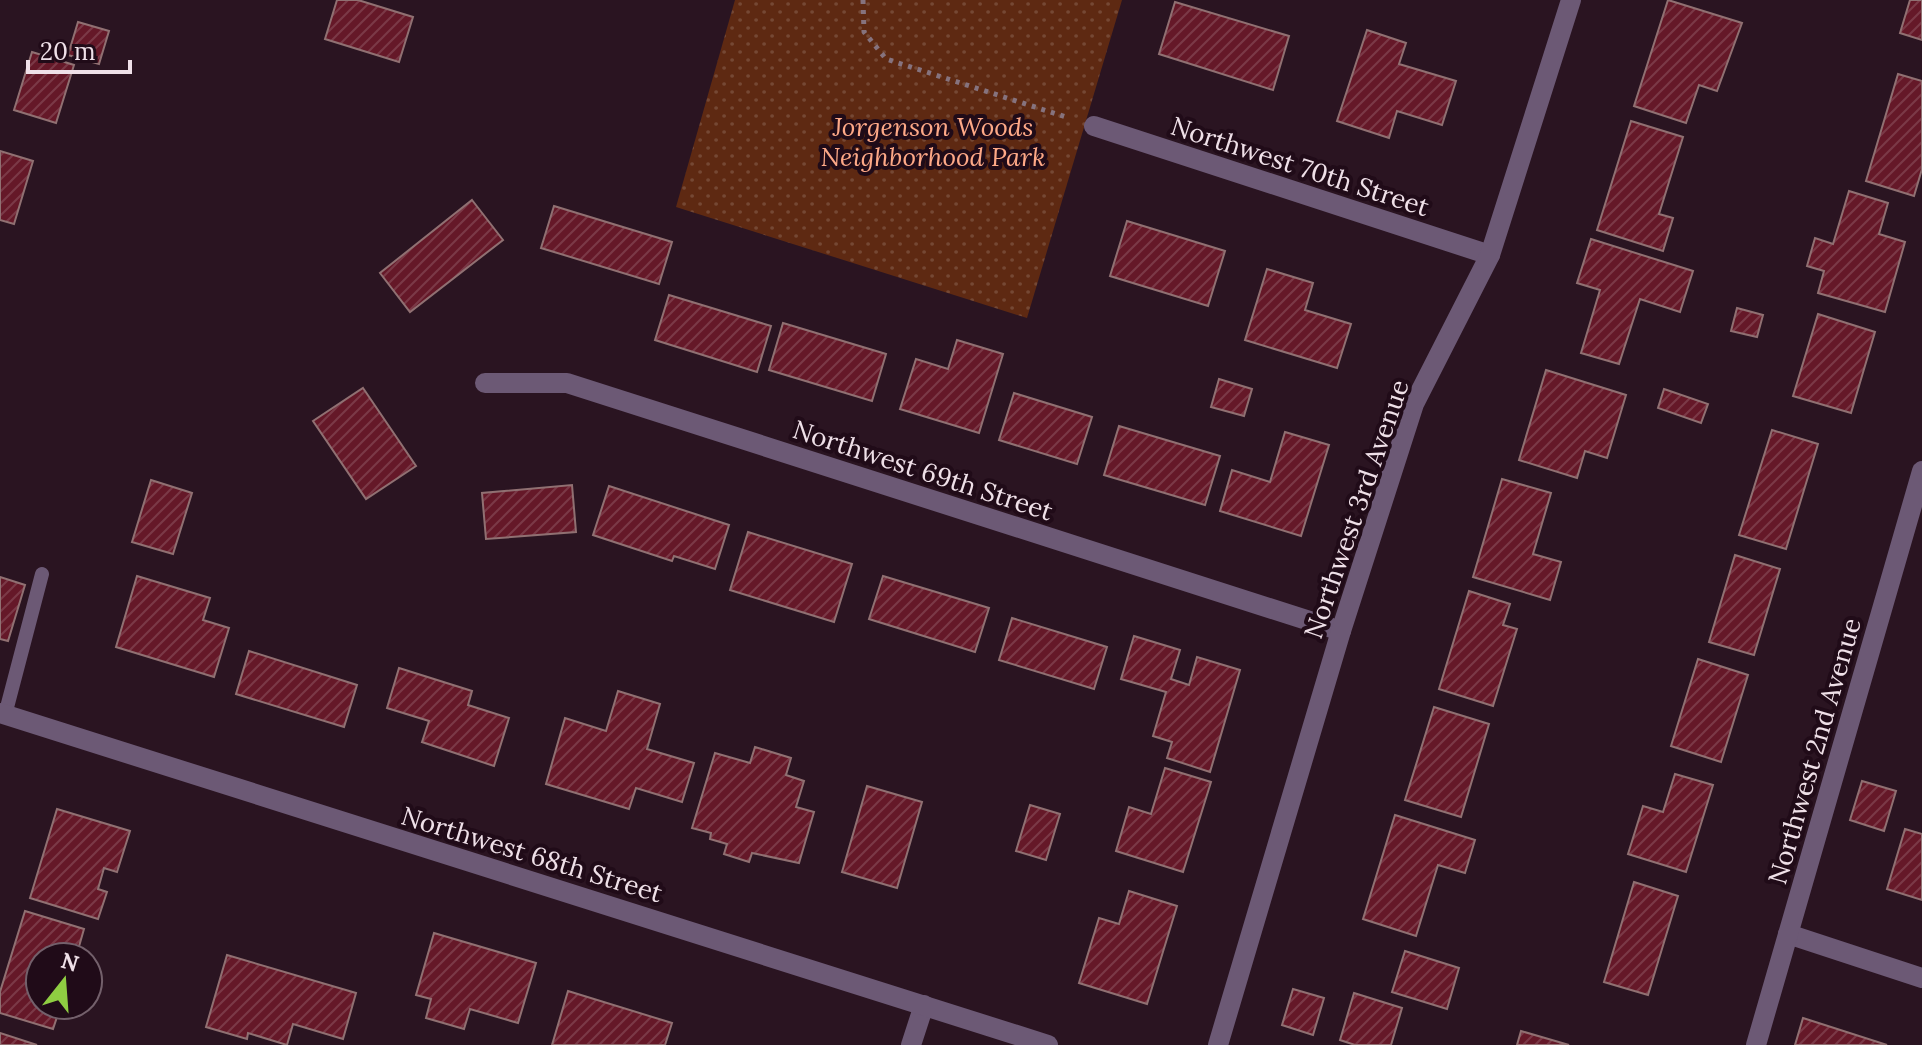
<svg xmlns="http://www.w3.org/2000/svg" width="1922" height="1045" font-family="Lora,serif">
  <style>
    .park { fill: url(#park-dots) }
    .building { fill: url(#building-hatch); stroke: #907072; stroke-width: 2 }
    .lines { fill: none; stroke-linecap: round; stroke-linejoin: round }
    .path { stroke: #86737e; stroke-width: 5; stroke-dasharray: 4 6; stroke-linecap: butt }
    .service { stroke: #6c5975; stroke-width: 14 }
    .minor { stroke: #6c5975; stroke-width: 20 }
    .tertiary { stroke: #6c5975; stroke-width: 20 }
    .labels { text-anchor: middle; dominant-baseline: central; stroke-width: 8; stroke-linejoin: round; paint-order: stroke }
    .park-label { font-size: 26px; font-style: italic; fill: #fea987; stroke: #200b18 }
    .street-label { font-size: 26px; fill: #efe0e8; stroke: #200b18 }
  </style>
  <defs>
    <pattern id="park-dots" width="8" height="8" patternUnits="userSpaceOnUse" patternTransform="scale(2)"><rect width="8" height="8" fill="#5e2912"/><path d="M2 2h.1M6 6h.1" fill="none" stroke="#754834" stroke-width="1.8" stroke-linecap="round"/></pattern>
    <pattern id="building-hatch" width="6" height="6" patternUnits="userSpaceOnUse" patternTransform="scale(2)"><rect width="6" height="6" fill="#651828"/><path d="M-1 1l2-2M0 6l6-6M5 7l2-2" fill="none" stroke="#7b3947"/></pattern>
  </defs>
  <rect width="100%" height="100%" fill="#2a1421"/>
  <path class="park" d="M 735,0 L 1122,0 L 1027,318 L 676,207 Z"/>
  <g class="building">
    <path d="M 337,0 L 358,0 L 413,17 L 399,62 L 325,39 Z"/>
    <path d="M 1668,0 L 1742,23 L 1717,91 L 1699,85 L 1686,123 L 1634,106 Z"/>
    <path d="M 1910,0 L 1922,0 L 1922,40 L 1900,33 Z"/>
    <path d="M 1175,2 L 1289,36 L 1273,90 L 1159,54 Z"/>
    <path d="M 78,22 L 109,31 L 99,64 L 68,55 Z"/>
    <path d="M 1367,30 L 1406,43 L 1399,64 L 1456,81 L 1442,125 L 1397,111 L 1389,138 L 1337,121 Z"/>
    <path d="M 32,52 L 74,65 L 56,123 L 14,110 Z"/>
    <path d="M 1898,74 L 1922,81 L 1922,169 L 1914,196 L 1866,181 Z"/>
    <path d="M 1631,121 L 1683,137 L 1659,214 L 1673,218 L 1663,251 L 1597,230 Z"/>
    <path d="M 0,151 L 33,161 L 14,224 L 0,220 Z"/>
    <path d="M 1849,191 L 1888,203 L 1879,234 L 1905,242 L 1885,312 L 1818,293 L 1824,271 L 1807,266 L 1815,238 L 1833,244 Z"/>
    <path d="M 472,200 L 503,240 L 410,312 L 380,273 Z"/>
    <path d="M 554,206 L 672,242 L 659,284 L 541,248 Z"/>
    <path d="M 1127,221 L 1225,251 L 1208,306 L 1110,276 Z"/>
    <path d="M 1591,239 L 1693,271 L 1680,312 L 1640,299 L 1619,364 L 1581,353 L 1600,290 L 1577,283 Z"/>
    <path d="M 1267,269 L 1313,283 L 1305,310 L 1351,324 L 1337,368 L 1245,340 Z"/>
    <path d="M 669,295 L 771,326 L 757,372 L 655,340 Z"/>
    <path d="M 1737,308 L 1763,315 L 1757,337 L 1731,331 Z"/>
    <path d="M 1818,314 L 1875,332 L 1851,413 L 1793,396 Z"/>
    <path d="M 783,323 L 886,354 L 872,401 L 769,370 Z"/>
    <path d="M 957,340 L 1003,354 L 979,433 L 900,409 L 916,359 L 948,369 Z"/>
    <path d="M 1546,370 L 1626,395 L 1607,458 L 1585,451 L 1577,478 L 1519,460 Z"/>
    <path d="M 1219,379 L 1252,389 L 1244,416 L 1211,407 Z"/>
    <path d="M 363,388 L 416,466 L 366,499 L 313,421 Z"/>
    <path d="M 1664,389 L 1708,404 L 1701,423 L 1658,408 Z"/>
    <path d="M 1014,393 L 1092,417 L 1077,464 L 999,440 Z"/>
    <path d="M 1119,426 L 1220,456 L 1205,505 L 1104,475 Z"/>
    <path d="M 1772,430 L 1818,444 L 1786,549 L 1739,535 Z"/>
    <path d="M 1285,432 L 1329,445 L 1301,536 L 1220,511 L 1232,470 L 1270,482 Z"/>
    <path d="M 1502,479 L 1551,493 L 1533,554 L 1561,562 L 1550,600 L 1473,577 Z"/>
    <path d="M 151,480 L 192,493 L 173,554 L 132,542 Z"/>
    <path d="M 572,485 L 576,532 L 486,539 L 482,493 Z"/>
    <path d="M 609,486 L 729,525 L 715,569 L 674,556 L 672,561 L 593,535 Z"/>
    <path d="M 748,532 L 852,564 L 834,622 L 730,590 Z"/>
    <path d="M 1735,555 L 1780,569 L 1754,655 L 1709,642 Z"/>
    <path d="M 137,576 L 210,598 L 203,620 L 229,628 L 214,677 L 116,647 Z"/>
    <path d="M 883,576 L 989,608 L 975,652 L 869,619 Z"/>
    <path d="M 0,577 L 25,585 L 8,641 L 0,639 Z"/>
    <path d="M 1469,591 L 1510,604 L 1503,625 L 1517,629 L 1493,706 L 1439,689 Z"/>
    <path d="M 1012,618 L 1107,647 L 1094,689 L 999,660 Z"/>
    <path d="M 1134,636 L 1180,650 L 1171,679 L 1189,685 L 1197,657 L 1240,670 L 1210,772 L 1167,758 L 1172,742 L 1153,736 L 1166,692 L 1121,679 Z"/>
    <path d="M 249,651 L 357,685 L 344,727 L 236,694 Z"/>
    <path d="M 1698,659 L 1748,675 L 1721,762 L 1671,746 Z"/>
    <path d="M 399,668 L 472,691 L 468,705 L 509,718 L 494,766 L 422,742 L 429,721 L 387,708 Z"/>
    <path d="M 618,691 L 660,704 L 647,749 L 694,763 L 682,802 L 636,788 L 629,809 L 546,784 L 565,718 L 606,731 Z"/>
    <path d="M 1434,707 L 1489,724 L 1461,817 L 1405,800 Z"/>
    <path d="M 755,747 L 791,758 L 786,775 L 804,781 L 796,807 L 814,812 L 799,863 L 752,853 L 749,862 L 724,854 L 727,844 L 710,839 L 711,833 L 692,828 L 715,753 L 750,763 Z"/>
    <path d="M 1165,768 L 1211,782 L 1183,872 L 1116,851 L 1129,807 L 1151,814 Z"/>
    <path d="M 1675,774 L 1713,785 L 1686,872 L 1628,854 L 1643,806 L 1663,812 Z"/>
    <path d="M 1862,781 L 1896,791 L 1884,831 L 1850,820 Z"/>
    <path d="M 867,786 L 922,802 L 897,888 L 842,872 Z"/>
    <path d="M 1030,805 L 1060,814 L 1046,860 L 1016,851 Z"/>
    <path d="M 57,809 L 130,831 L 117,872 L 104,868 L 98,889 L 107,892 L 98,919 L 30,898 Z"/>
    <path d="M 1395,815 L 1475,840 L 1465,873 L 1438,865 L 1416,936 L 1363,919 Z"/>
    <path d="M 1905,829 L 1922,834 L 1922,900 L 1887,889 Z"/>
    <path d="M 1634,882 L 1678,896 L 1648,995 L 1604,982 Z"/>
    <path d="M 1129,891 L 1177,906 L 1147,1004 L 1079,983 L 1099,918 L 1119,924 Z"/>
    <path d="M 25,911 L 84,929 L 76,957 L 40,957 L 40,1005 L 61,1005 L 53,1029 L 0,1013 L 0,992 Z"/>
    <path d="M 434,933 L 536,963 L 518,1023 L 470,1009 L 464,1029 L 426,1018 L 431,999 L 416,995 Z"/>
    <path d="M 1405,951 L 1459,968 L 1447,1009 L 1392,992 Z"/>
    <path d="M 227,955 L 356,993 L 343,1039 L 293,1024 L 287,1045 L 248,1033 L 247,1039 L 206,1027 Z"/>
    <path d="M 1293,989 L 1324,998 L 1313,1035 L 1282,1025 Z"/>
    <path d="M 568,991 L 672,1023 L 665,1045 L 552,1045 Z"/>
    <path d="M 1354,993 L 1402,1008 L 1391,1045 L 1355,1045 L 1340,1040 Z"/>
    <path d="M 1803,1018 L 1887,1045 L 1795,1045 Z"/>
    <path d="M 1521,1031 L 1569,1045 L 1517,1045 Z"/>
    <path d="M 0,1033 L 37,1045 L 0,1045 Z"/>
  </g>
  <g class="lines">
    <path class="path" d="M 863,0 L 864,32 L 886,59 L 1069,118"/>
    <path class="service" d="M 5,715 L 42,574"/>
    <g class="minor">
      <path d="M 1094,126 L 1490,255"/>
      <path d="M 485,383 L 567,383 L 1341,631"/>
      <path d="M 1788,934 L 1922,978"/>
      <path d="M 911,1045 L 924,1005"/>
      <path d="M 1218,1045 L 1341,631 L 1414,404 L 1490,255 L 1571,0"/>
      <path d="M 1756,1045 L 1922,471"/>
    </g>
    <path class="tertiary" d="M 0,713 L 1048,1045"/>
  </g>
  <g class="labels">
    <g class="park-label">
      <text x="933" y="126">Jorgenson Woods<tspan x="933" dy="30">Neighborhood Park</tspan></text>
    </g>
    <g class="street-label">
      <text transform="translate(1300 166) rotate(18)">Northwest 70th Street</text>
      <text transform="translate(923 470) rotate(18)">Northwest 69th Street</text>
      <text transform="translate(1356 509) rotate(-71)">Northwest 3rd Avenue</text>
      <text transform="translate(1814 751) rotate(-74)">Northwest 2nd Avenue</text>
      <text transform="translate(532 854) rotate(17)">Northwest 68th Street</text>
    </g>
  </g>
  <g transform="translate(64 981) rotate(17)"><circle r="38" fill="#200b18" stroke="#73606b" stroke-width="2"/>
  <path d="M0-6L14 30L0 20L-14 30Z" fill="#8fcd42"/>
  <text y="-12" font-size="22" font-weight="bold" text-anchor="middle" fill="#efe0e8">N</text>
  </g>
  <path d="M28 60v12h102v-12" fill="none" stroke="#efe0e8" stroke-width="4"/>
  <text x="40" y="60" font-size="24" fill="#efe0e8" stroke="#200b18" stroke-width="6" paint-order="stroke">20 m</text>
</svg>
